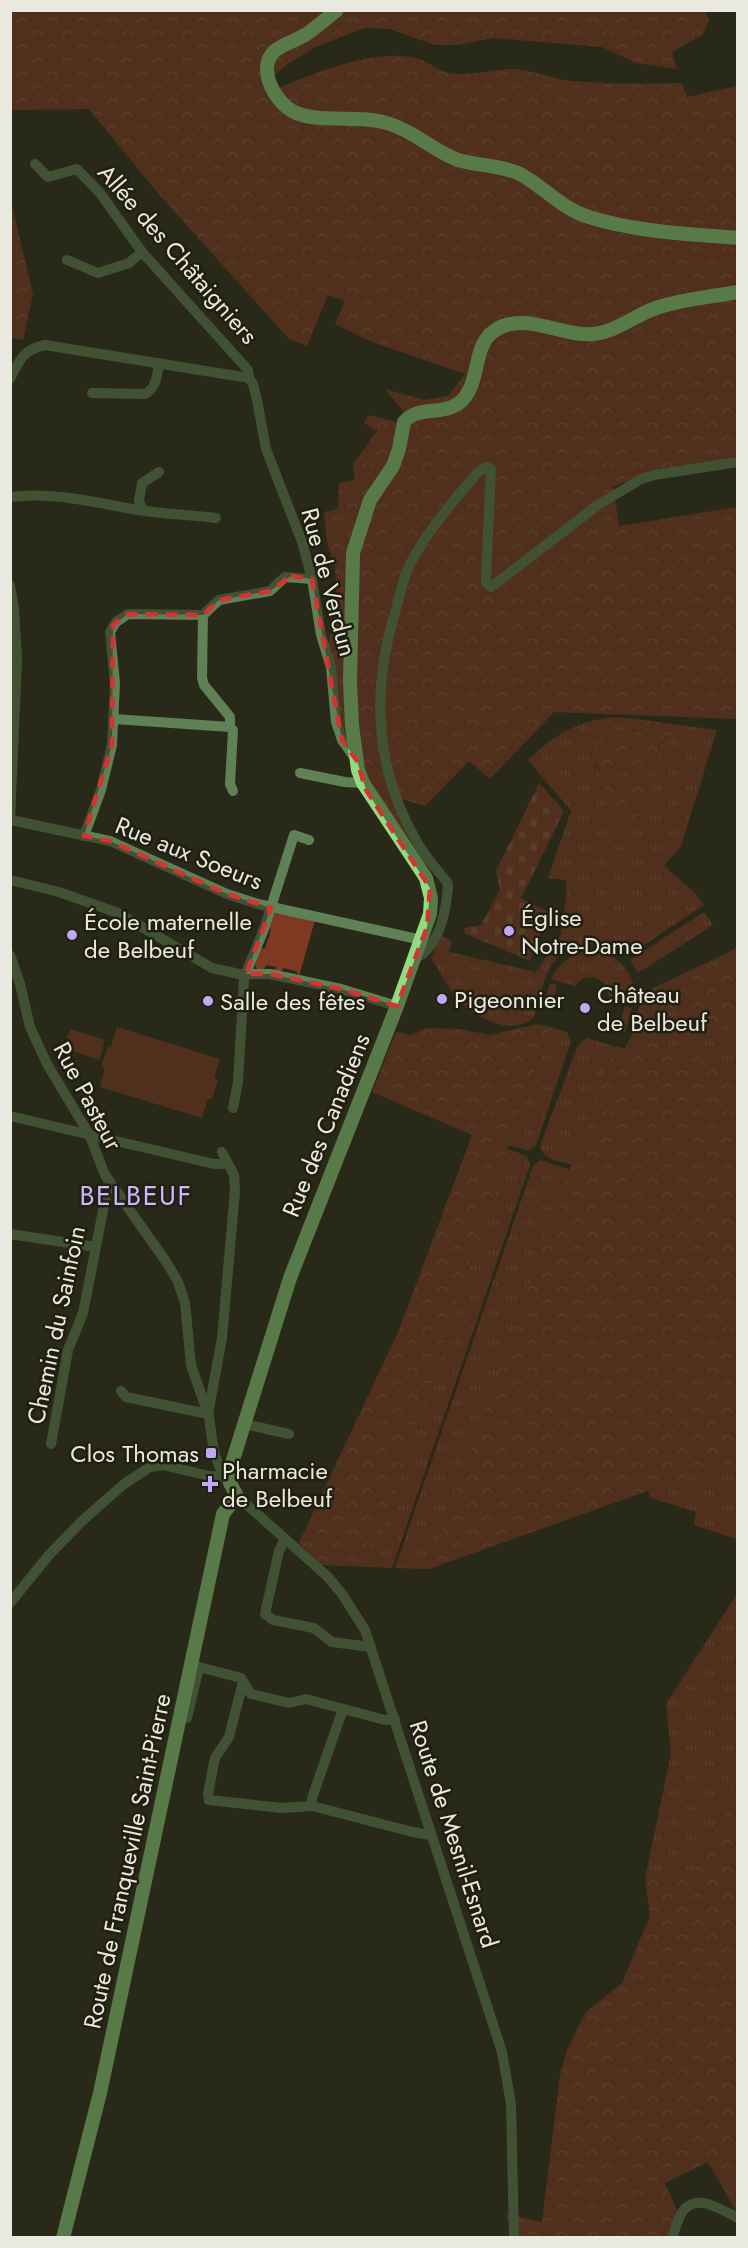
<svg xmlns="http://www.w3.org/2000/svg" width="748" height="2248" font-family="Jost,sans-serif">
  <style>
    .grass { fill: url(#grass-tufts) }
    .forest { fill: url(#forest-crowns) }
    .cemetery { fill: url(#cemetery-stones) }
    .park { fill: #7f3922 }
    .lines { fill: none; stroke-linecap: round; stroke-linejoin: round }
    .minor { stroke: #5e8156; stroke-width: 10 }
    .major { stroke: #91dc80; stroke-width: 14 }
    .marked { fill: none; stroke: #d73231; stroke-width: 4.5; stroke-dasharray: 12 8; stroke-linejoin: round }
    .poi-dot { fill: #bfa9f4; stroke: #201f10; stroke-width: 2 }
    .labels { text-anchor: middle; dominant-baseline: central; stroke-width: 5; stroke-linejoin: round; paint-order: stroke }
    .street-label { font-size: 24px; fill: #eae9df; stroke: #201f10 }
    .poi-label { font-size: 24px; fill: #eae9df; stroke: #201f10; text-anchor: start }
    .quarter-label { font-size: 27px; letter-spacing: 1.5px; fill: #ccb7fe; stroke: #201f10 }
  </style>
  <defs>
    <pattern id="grass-tufts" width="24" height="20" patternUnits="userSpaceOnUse" patternTransform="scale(1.5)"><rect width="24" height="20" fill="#7f3922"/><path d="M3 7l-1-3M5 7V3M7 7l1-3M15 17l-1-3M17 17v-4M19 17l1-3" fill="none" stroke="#915642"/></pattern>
    <pattern id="forest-crowns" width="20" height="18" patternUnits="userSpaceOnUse" patternTransform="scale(1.5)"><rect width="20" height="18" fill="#7f3922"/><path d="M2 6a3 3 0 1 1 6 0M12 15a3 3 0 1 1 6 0" fill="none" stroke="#915642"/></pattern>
    <pattern id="cemetery-stones" width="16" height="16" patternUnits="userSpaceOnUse" patternTransform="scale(1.5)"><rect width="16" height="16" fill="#7f3922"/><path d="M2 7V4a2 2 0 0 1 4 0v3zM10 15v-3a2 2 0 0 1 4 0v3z" fill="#915642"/></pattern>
  </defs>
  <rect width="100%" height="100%" fill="#292919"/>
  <g class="grass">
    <path d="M 614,717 L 635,719 L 635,743 L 612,747 L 606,741 L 595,764 L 603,775 L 612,819 L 640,820 L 659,762 L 659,742 L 670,739 L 674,733 L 672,724 L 717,730 L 681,846 L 664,866 L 696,894 L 704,905 L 626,957 C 601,937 563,940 548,971 C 542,985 538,1002 534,1017 C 511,1039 469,1015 453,994 C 445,982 439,970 431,958 L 441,936 L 452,941 L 449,952 L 536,972 L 561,934 L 566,899 L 566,880 L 548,878 L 571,811 L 528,760 C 559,732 573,723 614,717 Z"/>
    <path d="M 704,912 L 713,925 L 638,973 L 630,960 Z"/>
    <path d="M 588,951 C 617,951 639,974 634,1004 L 609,997 L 605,983 C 594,974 583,975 575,986 L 551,979 C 559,963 571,954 588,951 Z"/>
    <path d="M 550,983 L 557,985 L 550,1010 L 543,1008 Z"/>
    <path d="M 641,1001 L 737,1030 L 737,1069 L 631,1036 Z"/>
    <path d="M 625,1006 L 632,1008 L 625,1032 L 618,1030 Z"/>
    <path d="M 550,1027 L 567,1032 L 571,1041 L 536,1145 L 530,1151 L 509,1145 Z"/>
    <path d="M 587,1038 L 613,1046 L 573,1165 C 561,1161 542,1160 540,1146 L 578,1045 Z"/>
    <path d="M 508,1149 L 527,1156 L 530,1165 L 392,1568 L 371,1567 Z"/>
    <path d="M 540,1160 L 571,1170 L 429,1569 L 395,1568 L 533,1166 Z"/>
    <path d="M 723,1464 L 737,1466 L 737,1539 L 694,1525 L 696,1512 L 651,1498 L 648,1491 Z"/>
    <path d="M 737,1594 L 737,1769 L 730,1779 L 723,1817 L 693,1873 L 645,1879 L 671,1754 L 666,1704 Z"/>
  </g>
  <g class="forest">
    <path d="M 10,11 L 705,11 L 709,20 L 703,34 L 672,52 L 677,69 L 636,63 L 602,47 L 493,38 L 457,45 L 435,45 L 390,29 L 365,28 L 315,47 L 289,63 L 273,76 L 279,88 C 315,72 377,48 416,58 C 428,61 438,71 449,73 C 470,77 493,69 513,69 C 533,70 553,79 572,81 C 609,84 645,84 682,83 L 687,97 L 737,86 L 737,458 L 652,470 L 613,487 L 619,526 L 737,507 L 737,719 L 554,712 L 490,779 L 469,761 L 425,806 L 393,796 L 409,834 L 405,839 L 367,782 L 357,735 L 344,735 L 339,723 L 328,645 L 337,603 L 335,567 L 327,542 L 324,512 L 338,509 L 339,483 L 355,480 L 353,464 L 377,431 L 364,423 L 368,415 L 400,423 L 405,413 L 385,389 L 424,400 L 448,396 L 465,374 L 372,342 L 335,324 L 345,301 L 328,295 L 307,346 L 289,339 L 156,191 L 89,109 L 11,110 Z"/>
    <path d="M 11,202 L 33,294 L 23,340 L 11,338 Z"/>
    <path d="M 635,719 L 672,724 L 674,733 L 670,739 L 659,742 C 657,749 660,754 659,761 C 656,774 645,817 635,824 L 612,819 L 610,816 L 603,775 L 593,758 L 596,746 L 606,741 L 613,746 L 635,743 Z"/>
    <path d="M 737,948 L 737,1030 L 641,1001 L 649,990 Z"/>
    <path d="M 538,1024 L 550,1027 L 509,1145 L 371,1567 L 322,1565 L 299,1543 L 399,1330 L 472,1135 L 372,1092 L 396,1032 L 411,1035 L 426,1028 L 460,1029 L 489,1035 Z"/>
    <path d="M 631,1036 L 737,1069 L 737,1466 L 723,1464 L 429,1569 L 613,1046 L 625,1049 Z"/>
    <path d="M 737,1769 L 737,2213 L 708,2162 L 665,2183 L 677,2210 L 668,2237 L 513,2237 L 506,2214 L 542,2222 L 560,2075 L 567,2050 L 586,2012 L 622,1983 L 650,1916 L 645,1879 L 693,1873 L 723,1817 L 730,1779 Z"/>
  </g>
  <path class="cemetery" d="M 539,783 L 564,811 L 521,898 L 548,912 L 530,961 L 464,933 L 465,928 L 481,925 L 500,890 L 496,871 Z"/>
  <g class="park">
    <path d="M 273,911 L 315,920 L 299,976 L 296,971 L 283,968 L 281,973 L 274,972 L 276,967 L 267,965 L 263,970 L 257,969 L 255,966 L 260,949 L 265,948 C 267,941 270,936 271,929 L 268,928 Z"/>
    <path d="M 117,1027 L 220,1059 L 214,1078 L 218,1080 L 212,1099 L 208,1099 L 202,1118 L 100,1087 L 105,1068 L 101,1066 L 108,1046 L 111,1047 Z"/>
    <path d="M 70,1029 L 105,1040 L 99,1060 L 64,1048 Z"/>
  </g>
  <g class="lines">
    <g class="minor">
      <path d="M 35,164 L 48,177 L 77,169 L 100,193 L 142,252 L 248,370 L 249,378 L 253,384 L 257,400 L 266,449 L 302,542 L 312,579 L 321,635 L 331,667 L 336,722 L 342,740 L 357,761"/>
      <path d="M 67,260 L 98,273 L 129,263 L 142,252"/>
      <path d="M 10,379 C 20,360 22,350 45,345 L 249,378"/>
      <path d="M 92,393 L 145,394 C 157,387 157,375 159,363"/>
      <path d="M 10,497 C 52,491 97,503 138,510 C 164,514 190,515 216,518"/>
      <path d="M 142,510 L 139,500 L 142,483 L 159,472"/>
      <path d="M 10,585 L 14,609 L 17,659 L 10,820"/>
      <path d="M 114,719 L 230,727"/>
      <path d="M 300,773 L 345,782 L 363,783"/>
      <path d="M 233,791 L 230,784 L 233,730 L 230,727 L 230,717 L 204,685 L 202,678 L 203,615 L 219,600 L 270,591 L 285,577 L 312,579"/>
      <path d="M 11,820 L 110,841 L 227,894 L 258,904 L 422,940"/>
      <path d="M 84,836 L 101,790 L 112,745 L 115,683 L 110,632 L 116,622 L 128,614 L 203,615"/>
      <path d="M 10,880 L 59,892 L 118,913 L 212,968 L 239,974 L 270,974 L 341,989 L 397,1006"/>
      <path d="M 10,955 L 20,984 L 30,1027 L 47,1064 L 89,1134 L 105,1175 L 167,1263 L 178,1282 L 185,1303 L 191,1365 L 209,1417 L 214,1453 L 223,1475"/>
      <path d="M 416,958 C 440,946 446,912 448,887 L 447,882 C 436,869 425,856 417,842 C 375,770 371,691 395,613 C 400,595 404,573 414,557 C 431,526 455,500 477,473 L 486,467 L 491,469 L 486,577 L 486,582 L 491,587 L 598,505 L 641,479 L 654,475 L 738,462"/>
      <path d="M 233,1108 L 238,1082 L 244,978 L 264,929 L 294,835 L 309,840"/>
      <path d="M 10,1116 L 214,1164 L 227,1164"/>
      <path d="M 10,1234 L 96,1247"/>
      <path d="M 121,1391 L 126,1397 L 208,1414"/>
      <path d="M 208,1414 L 222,1338 L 235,1191 L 234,1175 L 222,1152"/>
      <path d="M 244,1424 L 289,1434"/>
      <path d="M 51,1444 L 68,1350 L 83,1313 L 109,1180"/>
      <path d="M 237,1496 L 328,1577 L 342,1594 L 365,1630 L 502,2052 L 511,2104 L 514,2238"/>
      <path d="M 285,1539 L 279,1551 L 265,1614 L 273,1620 L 314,1628 L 332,1642 L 371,1647"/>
      <path d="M 10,1603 L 49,1555 L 81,1522 L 124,1484 L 150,1467 L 163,1465 L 210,1476 L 228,1477"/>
      <path d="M 243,1682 L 229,1737 L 215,1758 L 208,1794 L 209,1800 L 282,1808 L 312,1806 L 413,1832 L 430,1835"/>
      <path d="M 187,1718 L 199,1667 L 241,1678 L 251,1694 L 289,1703 L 306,1699 L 385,1720 L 395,1719"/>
      <path d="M 312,1806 L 312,1798 L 343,1709"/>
      <path d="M 672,2238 C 675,2230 677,2221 681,2214 C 695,2191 720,2209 738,2218"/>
    </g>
    <g class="major">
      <path d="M 337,10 C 327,18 318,26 308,33 C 293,44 267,45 267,69 C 267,85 279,103 292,111 C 318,125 358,113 390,124 C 415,132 434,151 458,160 C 478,166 501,165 520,174 C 544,187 562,209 589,217 C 636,232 689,234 738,238"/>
      <path d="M 63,2238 L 100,2093 L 223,1514 L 237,1496 L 230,1483 L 232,1463 L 290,1278 L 397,1006 L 430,914 L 431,898 L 426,878 L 363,783 L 358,770 L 352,725 L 350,682 L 353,553 L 370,500 L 393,466 L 399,449 L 404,422 C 418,405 442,416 459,403 C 482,385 471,347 494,331 C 523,310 562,337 593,334 C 616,332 635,315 656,308 C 682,299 711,297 738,292"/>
    </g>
  </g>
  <path d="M0 0H748V2248H0ZM 291,576 L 312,579 L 342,740 L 357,761 L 366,790 L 430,888 L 427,927 L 397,1006 L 341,989 L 270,974 L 246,974 L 271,908 L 227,894 L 110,841 L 84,836 L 112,745 L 113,625 L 128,614 L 203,615 L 219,600 L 270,591 Z" fill="#292919" fill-opacity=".55" fill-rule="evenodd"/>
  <path class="marked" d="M 291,576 L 312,579 L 342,740 L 357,761 L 366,790 L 430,888 L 427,927 L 397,1006 L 341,989 L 270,974 L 246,974 L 271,908 L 227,894 L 110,841 L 84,836 L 112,745 L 113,625 L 128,614 L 203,615 L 219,600 L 270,591 Z"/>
  <g class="poi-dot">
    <circle cx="509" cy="931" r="6"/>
    <circle cx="72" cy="935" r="6"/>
    <circle cx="442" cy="999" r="6"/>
    <circle cx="208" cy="1001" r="6"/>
    <circle cx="585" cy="1008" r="6"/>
    <rect x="205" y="1447" width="12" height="12" rx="3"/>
    <path d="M207 1475h6v6h6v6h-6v6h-6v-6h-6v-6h6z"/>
  </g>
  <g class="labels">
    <g class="street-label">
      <text transform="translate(178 254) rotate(49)">Allée des Châtaigniers</text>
      <text transform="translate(329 582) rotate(75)">Rue de Verdun</text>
      <text transform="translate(189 853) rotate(22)">Rue aux Soeurs</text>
      <text transform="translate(88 1096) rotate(62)">Rue Pasteur</text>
      <text transform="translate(326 1125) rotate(-68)">Rue des Canadiens</text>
      <text transform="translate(56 1325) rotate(-78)">Chemin du Sainfoin</text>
      <text transform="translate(454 1834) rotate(72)">Route de Mesnil-Esnard</text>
      <text transform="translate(127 1861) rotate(-78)">Route de Franqueville Saint-Pierre</text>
    </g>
    <g class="poi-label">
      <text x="521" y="917">Église<tspan x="521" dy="28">Notre-Dame</tspan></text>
      <text x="84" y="921">École maternelle<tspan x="84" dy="28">de Belbeuf</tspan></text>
      <text x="597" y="994">Château<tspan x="597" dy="28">de Belbeuf</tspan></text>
      <text x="454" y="999">Pigeonnier</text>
      <text x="220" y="1001">Salle des fêtes</text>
      <text x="199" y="1453" text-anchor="end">Clos Thomas</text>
      <text x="222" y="1470">Pharmacie<tspan x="222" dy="28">de Belbeuf</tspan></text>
    </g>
    <g class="quarter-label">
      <text x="136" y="1195">BELBEUF</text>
    </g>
  </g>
  <rect width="748" height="2248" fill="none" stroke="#eae9df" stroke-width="24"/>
</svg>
